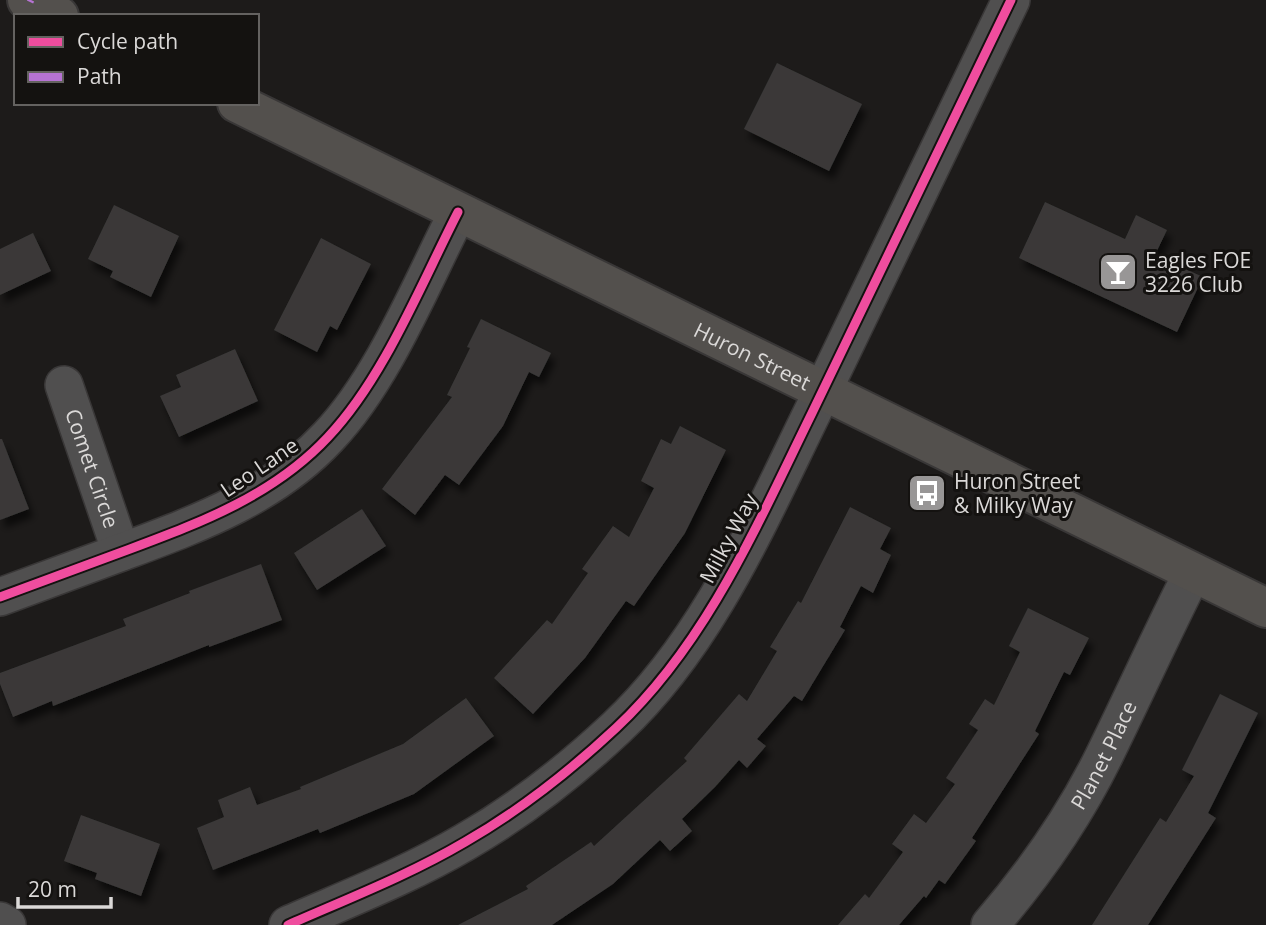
<svg xmlns="http://www.w3.org/2000/svg" width="1266" height="925" font-family="'Open Sans',sans-serif">
  <style>
    .building { fill: #3a3938; filter: url(#shadow) }
    .lines { fill: none; stroke-linecap: round; stroke-linejoin: round }
    .minor-casing { stroke: #393737; stroke-width: 40 }
    .secondary-casing { stroke: #393737; stroke-width: 42 }
    .minor { stroke: #504f4f; stroke-width: 37 }
    .secondary { stroke: #53504d; stroke-width: 38 }
    .quiet { stroke: #b673d3; stroke-width: 7; stroke-dasharray: 14 7; stroke-linecap: butt }
    .cycleway-casing { stroke: #141210; stroke-width: 13 }
    .cycleway { stroke: #ef4d9e; stroke-width: 9 }
    .labels { text-anchor: middle; dominant-baseline: central; stroke-width: 6; stroke-linejoin: round; paint-order: stroke }
    .poi-label { font-size: 21px; fill: #dbd9d8; stroke: #141210; text-anchor: start }
    .street-label { font-size: 21px; fill: #dbd9d8; stroke: #141210 }
  </style>
  <defs>
    <filter id="shadow"><feDropShadow dx="4.5" dy="8" stdDeviation="3.5" flood-color="#0009"/></filter>
  </defs>
  <rect width="100%" height="100%" fill="#1d1b1a"/>
  <g class="building">
    <path d="M 777,63 L 862,104 L 829,171 L 744,129 Z"/>
    <path d="M 1045,202 L 1125,239 L 1136,215 L 1167,230 L 1155,255 L 1203,277 L 1177,332 L 1019,258 Z"/>
    <path d="M 114,205 L 179,236 L 151,297 L 110,277 L 113,271 L 88,259 Z"/>
    <path d="M 33,233 L 51,271 L 0,295 L 0,249 Z"/>
    <path d="M 321,238 L 371,264 L 337,330 L 330,326 L 317,352 L 274,330 Z"/>
    <path d="M 481,319 L 551,353 L 539,377 L 529,372 L 503,426 L 459,485 L 445,475 L 415,515 L 382,489 L 452,397 L 447,395 L 470,348 L 467,347 Z"/>
    <path d="M 235,349 L 258,401 L 179,437 L 160,396 L 181,387 L 176,375 Z"/>
    <path d="M 680,426 L 726,450 L 685,533 L 634,606 L 626,601 L 585,658 L 533,714 L 494,678 L 547,620 L 552,624 L 588,573 L 582,569 L 613,526 L 629,537 L 654,488 L 641,481 L 661,439 L 671,444 Z"/>
    <path d="M 0,439 L 2,439 L 29,509 L 0,520 Z"/>
    <path d="M 850,507 L 891,528 L 880,549 L 891,555 L 873,593 L 861,586 L 840,627 L 845,630 L 802,701 L 794,696 L 757,739 L 766,746 L 747,768 L 739,760 L 715,787 L 682,819 L 692,831 L 670,851 L 660,840 L 613,884 L 552,925 L 458,925 L 528,889 L 526,886 L 591,842 L 594,846 L 687,761 L 684,758 L 739,694 L 747,701 L 777,651 L 770,647 L 798,601 L 801,603 Z"/>
    <path d="M 362,509 L 386,546 L 317,590 L 294,553 Z"/>
    <path d="M 261,564 L 282,620 L 209,647 L 209,645 L 53,706 L 52,701 L 13,717 L 0,684 L 0,673 L 126,626 L 123,619 L 190,593 L 189,591 Z"/>
    <path d="M 1028,608 L 1089,638 L 1070,675 L 1064,672 L 1035,731 L 1039,734 L 972,838 L 976,841 L 945,884 L 939,880 L 926,898 L 924,896 L 899,925 L 838,925 L 865,894 L 869,898 L 903,852 L 892,844 L 914,814 L 926,823 L 955,784 L 946,778 L 978,730 L 969,724 L 985,699 L 994,705 L 1020,652 L 1009,646 Z"/>
    <path d="M 1220,694 L 1258,713 L 1208,813 L 1216,818 L 1148,925 L 1092,925 L 1160,818 L 1166,822 L 1194,776 L 1182,770 Z"/>
    <path d="M 466,698 L 494,736 L 414,794 L 320,833 L 318,829 L 213,870 L 197,828 L 224,817 L 218,800 L 250,787 L 257,805 L 301,789 L 300,787 L 403,744 Z"/>
    <path d="M 81,815 L 160,844 L 141,896 L 95,879 L 97,873 L 64,861 Z"/>
  </g>
  <g class="lines">
    <defs>
      <g id="minor">
        <path id="s1" d="M 64,385 L 121,552"/>
        <path d="M 0,597 C 43,581 87,565 130,549 C 202,522 274,495 328,437 C 384,378 421,284 458,212"/>
        <path d="M 0,921 L 7,925"/>
        <path d="M 288,925 C 347,899 409,875 465,842 C 519,811 570,771 616,728 C 707,643 758,523 812,413 C 879,276 944,137 1011,0"/>
        <path id="s2" d="M 990,925 C 1034,874 1074,817 1104,756 C 1134,695 1162,633 1193,572"/>
      </g>
      <g id="secondary">
        <path d="M 27,0 L 59,16"/>
        <path id="s3" d="M 237,103 L 1266,608"/>
      </g>
    </defs>
    <use href="#minor" class="minor-casing"/>
    <use href="#secondary" class="secondary-casing"/>
    <use href="#minor" class="minor"/>
    <use href="#secondary" class="secondary"/>
    <path class="quiet" d="M 30,2 L 31,0"/>
    <defs>
      <g id="cycleway">
        <path d="M 0,597 C 43,581 87,565 130,549 C 202,522 274,495 328,437 C 384,378 421,284 458,212"/>
        <path d="M 288,925 C 347,899 409,875 465,842 C 519,811 570,771 616,728 C 707,643 758,523 812,413 C 879,276 944,137 1011,0"/>
      </g>
    </defs>
    <use href="#cycleway" class="cycleway-casing"/>
    <use href="#cycleway" class="cycleway"/>
  </g>
  <defs>
    <symbol id="bar-square" viewBox="-11 -11 22 22"><rect x="-9" y="-9" width="18" height="18" rx="4" fill="#989696" stroke="#141210"/><path d="M-6-5H6L.8 .8V4.5H3.5V6h-7V4.5H-.8V.8Z" fill="#fff"/></symbol>
    <symbol id="bus-square" viewBox="-11 -11 22 22"><rect x="-9" y="-9" width="18" height="18" rx="4" fill="#989696" stroke="#141210"/><path d="M-5-6H5V4H4V6H2V4H-2V6H-4V4H-5ZM-3.5-4V0h7V-4ZM-3.5 1.2v1.5H-2V1.2ZM2 1.2v1.5H3.5V1.2Z" fill="#fff"/></symbol>
  </defs>
  <g fill-rule="evenodd">
    <use href="#bar-square" x="1096" y="250" width="44" height="44"/>
    <use href="#bus-square" x="905" y="471" width="44" height="44"/>
  </g>
  <g class="labels">
    <g class="poi-label">
      <text x="1145" y="260">Eagles FOE<tspan x="1145" dy="24">3226 Club</tspan></text>
      <text x="954" y="481">Huron Street<tspan x="954" dy="24">&amp; Milky Way</tspan></text>
    </g>
    <g class="street-label">
      <text stroke="none"><textPath href="#s3" startOffset="574">Huron Street</textPath></text>
      <text transform="translate(259 467) rotate(-34)">Leo Lane</text>
      <text stroke="none"><textPath href="#s1" startOffset="88">Comet Circle</textPath></text>
      <text transform="translate(728 538) rotate(-62)">Milky Way</text>
      <text stroke="none"><textPath href="#s2" startOffset="205">Planet Place</textPath></text>
    </g>
  </g>
  <rect x="14" y="14" width="245" height="91" fill="#141210" stroke="#646260" stroke-width="2"/>
  <rect x="28" y="37" width="35" height="10" fill="#ef4d9e" stroke="#646260" stroke-width="2"/>
  <text x="77" y="49" font-size="21" fill="#dbd9d8">Cycle path</text>
  <rect x="28" y="72" width="35" height="10" fill="#b673d3" stroke="#646260" stroke-width="2"/>
  <text x="77" y="84" font-size="21" fill="#dbd9d8">Path</text>
  <path d="M18 897v10h93v-10" fill="none" stroke="#dbd9d8" stroke-width="3.5"/>
  <text x="28" y="897" font-size="21" fill="#dbd9d8" stroke="#141210" stroke-width="5" paint-order="stroke">20 m</text>
</svg>
